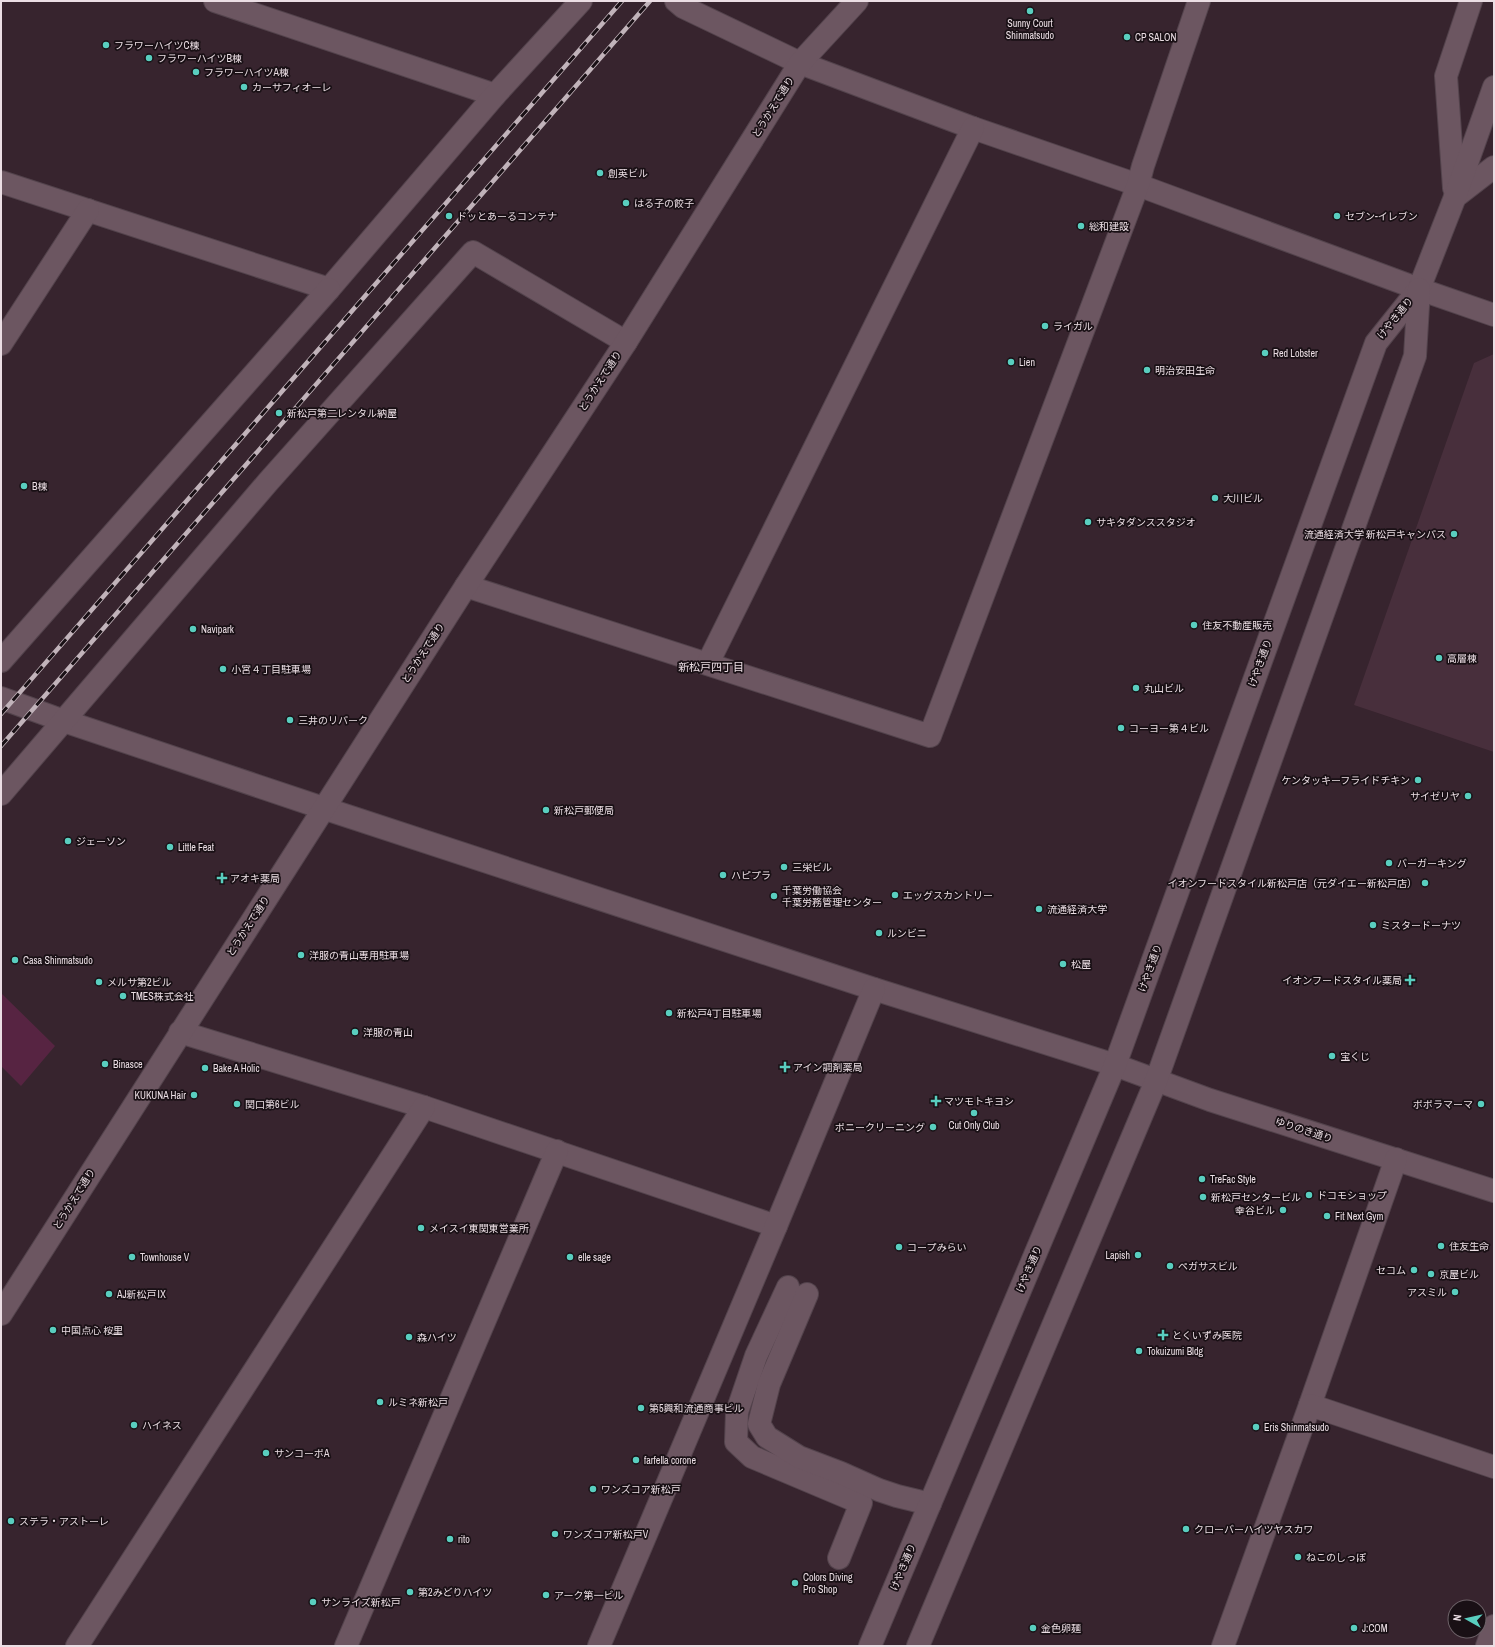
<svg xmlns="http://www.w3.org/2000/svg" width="1495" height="1647" font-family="'Archivo Narrow','Noto Sans JP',sans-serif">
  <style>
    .built { fill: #482f3c }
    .green { fill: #572442 }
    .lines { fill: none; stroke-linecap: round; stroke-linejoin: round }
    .minor-casing { stroke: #53434c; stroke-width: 24 }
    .minor { stroke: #6c5661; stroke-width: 22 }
    .rail-casing { stroke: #c1b3ba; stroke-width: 4.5 }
    .rail { stroke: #191015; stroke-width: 3; stroke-dasharray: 9; stroke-linecap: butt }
    .poi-dot { fill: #59cebf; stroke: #191015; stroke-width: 1.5 }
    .labels { text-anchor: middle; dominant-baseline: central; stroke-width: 3.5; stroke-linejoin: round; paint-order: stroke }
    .poi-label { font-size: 10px; fill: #ebdee4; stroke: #191015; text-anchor: start }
    .street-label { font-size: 10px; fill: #ebdee4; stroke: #191015 }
    .neighbourhood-label { font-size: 11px; fill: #ebdee4; stroke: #191015 }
  </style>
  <rect width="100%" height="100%" fill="#37242e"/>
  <path class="built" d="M 1494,354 L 1494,752 L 1354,705 L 1474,363 Z"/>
  <path class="green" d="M 1,993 L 55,1046 L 21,1086 L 1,1066 Z"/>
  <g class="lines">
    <defs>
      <g id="minor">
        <path d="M 215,1 L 495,95"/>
        <path d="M 676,1 L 683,7 L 800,63 L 973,128 L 1138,185 L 1419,289 L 1494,315"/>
        <path d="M 1,182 L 329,289 L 495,95 L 581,1"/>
        <path d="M 1454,188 L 1446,76 L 1471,1"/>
        <path d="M 1455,197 L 1494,167"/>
        <path d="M 1,344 L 88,210"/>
        <path d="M 466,586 L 930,736 L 1138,185 L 1143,166 L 1199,1"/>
        <path d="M 1,661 L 329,289"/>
        <path d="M 708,663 L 973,128"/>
        <path d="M 1,698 L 64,721 L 323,808 L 874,989 L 1115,1065 L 1210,1100 L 1494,1191"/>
        <path d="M 1,794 L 268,482 L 473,252 L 626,342"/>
        <path d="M 180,1032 L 424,1107 L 776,1226"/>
        <path d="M 788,1287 L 756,1356 L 737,1412 L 736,1442 L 752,1457 L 861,1503 L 839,1558"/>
        <path d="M 807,1294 L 769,1384 L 759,1424 L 767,1437 L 799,1457 L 841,1473 L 879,1490 L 897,1496 L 930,1504"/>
        <path d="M 1,1314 L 466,586 L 626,342 L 800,63 L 857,1"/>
        <path d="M 1310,1405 L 1396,1159"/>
        <path d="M 77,1646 L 424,1107"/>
        <path d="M 346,1646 L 557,1151"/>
        <path d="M 599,1646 L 776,1226 L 874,989"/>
        <path d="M 870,1646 L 1115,1065 L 1376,343 L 1419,289 L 1455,197 L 1494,87"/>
        <path d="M 918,1646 L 1156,1081 L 1415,356 L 1419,289"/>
        <path d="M 1223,1646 L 1310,1405 L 1494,1467"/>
        <path d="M 1487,1646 L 1494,1626"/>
      </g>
    </defs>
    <use href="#minor" class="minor-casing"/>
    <use href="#minor" class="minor"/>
    <defs>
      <g id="rail">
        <path d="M 1,714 L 622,1"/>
        <path d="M 1,746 L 650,1"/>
      </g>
    </defs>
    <use href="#rail" class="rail-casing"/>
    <use href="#rail" class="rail"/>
  </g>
  <g class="poi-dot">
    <circle cx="1030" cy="11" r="4"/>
    <circle cx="1127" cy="37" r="4"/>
    <circle cx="106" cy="45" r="4"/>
    <circle cx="149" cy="58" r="4"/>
    <circle cx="196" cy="72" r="4"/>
    <circle cx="244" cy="87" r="4"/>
    <circle cx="600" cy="173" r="4"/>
    <circle cx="626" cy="203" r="4"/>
    <circle cx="449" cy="216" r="4"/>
    <circle cx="1337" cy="216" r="4"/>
    <circle cx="1081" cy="226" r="4"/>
    <circle cx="1045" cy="326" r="4"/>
    <circle cx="1265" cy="353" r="4"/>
    <circle cx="1011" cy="362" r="4"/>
    <circle cx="1147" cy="370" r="4"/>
    <circle cx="279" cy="413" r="4"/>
    <circle cx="24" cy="486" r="4"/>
    <circle cx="1215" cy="498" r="4"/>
    <circle cx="1088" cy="522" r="4"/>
    <circle cx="1454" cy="534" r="4"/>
    <circle cx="1194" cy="625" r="4"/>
    <circle cx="193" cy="629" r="4"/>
    <circle cx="1439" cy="658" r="4"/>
    <circle cx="223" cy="669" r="4"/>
    <circle cx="1136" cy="688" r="4"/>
    <circle cx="290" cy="720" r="4"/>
    <circle cx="1121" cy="728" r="4"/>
    <circle cx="1418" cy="780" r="4"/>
    <circle cx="1468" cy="796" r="4"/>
    <circle cx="546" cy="810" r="4"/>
    <circle cx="68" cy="841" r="4"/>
    <circle cx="170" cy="847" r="4"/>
    <circle cx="1389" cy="863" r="4"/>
    <circle cx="784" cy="867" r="4"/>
    <circle cx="723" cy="875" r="4"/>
    <path d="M220 872h4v4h4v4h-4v4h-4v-4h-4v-4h4z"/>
    <circle cx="1425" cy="883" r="4"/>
    <circle cx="895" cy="895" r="4"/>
    <circle cx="774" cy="896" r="4"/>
    <circle cx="1039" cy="909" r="4"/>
    <circle cx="1373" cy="925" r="4"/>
    <circle cx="879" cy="933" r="4"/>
    <circle cx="301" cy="955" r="4"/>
    <circle cx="15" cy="960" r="4"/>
    <circle cx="1063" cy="964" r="4"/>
    <path d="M1408 974h4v4h4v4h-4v4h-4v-4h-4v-4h4z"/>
    <circle cx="99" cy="982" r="4"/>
    <circle cx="123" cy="996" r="4"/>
    <circle cx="669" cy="1013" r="4"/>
    <circle cx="355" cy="1032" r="4"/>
    <circle cx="1332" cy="1056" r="4"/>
    <circle cx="105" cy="1064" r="4"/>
    <path d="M783 1061h4v4h4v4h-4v4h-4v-4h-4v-4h4z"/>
    <circle cx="205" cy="1068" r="4"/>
    <circle cx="194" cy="1095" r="4"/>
    <path d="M934 1095h4v4h4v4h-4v4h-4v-4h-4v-4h4z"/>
    <circle cx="237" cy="1104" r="4"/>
    <circle cx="1481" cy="1104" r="4"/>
    <circle cx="974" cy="1113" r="4"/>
    <circle cx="933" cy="1127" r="4"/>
    <circle cx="1202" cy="1179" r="4"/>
    <circle cx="1309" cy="1195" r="4"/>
    <circle cx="1203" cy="1197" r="4"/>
    <circle cx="1283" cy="1210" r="4"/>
    <circle cx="1327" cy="1216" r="4"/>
    <circle cx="421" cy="1228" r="4"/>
    <circle cx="1441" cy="1246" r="4"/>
    <circle cx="899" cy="1247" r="4"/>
    <circle cx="1138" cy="1255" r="4"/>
    <circle cx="132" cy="1257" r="4"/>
    <circle cx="570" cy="1257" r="4"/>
    <circle cx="1170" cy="1266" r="4"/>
    <circle cx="1414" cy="1270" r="4"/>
    <circle cx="1431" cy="1274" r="4"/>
    <circle cx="1455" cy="1292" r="4"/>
    <circle cx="109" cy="1294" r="4"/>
    <circle cx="53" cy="1330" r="4"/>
    <path d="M1161 1329h4v4h4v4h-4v4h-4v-4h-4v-4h4z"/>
    <circle cx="409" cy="1337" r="4"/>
    <circle cx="1139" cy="1351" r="4"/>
    <circle cx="380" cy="1402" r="4"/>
    <circle cx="641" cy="1408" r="4"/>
    <circle cx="134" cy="1425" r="4"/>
    <circle cx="1256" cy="1427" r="4"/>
    <circle cx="266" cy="1453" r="4"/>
    <circle cx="636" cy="1460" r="4"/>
    <circle cx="593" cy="1489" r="4"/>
    <circle cx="11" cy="1521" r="4"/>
    <circle cx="1186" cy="1529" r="4"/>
    <circle cx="555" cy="1534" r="4"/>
    <circle cx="450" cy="1539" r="4"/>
    <circle cx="1298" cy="1557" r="4"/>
    <circle cx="795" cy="1583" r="4"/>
    <circle cx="410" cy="1592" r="4"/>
    <circle cx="546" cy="1595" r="4"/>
    <circle cx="313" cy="1602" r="4"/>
    <circle cx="1033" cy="1628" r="4"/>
    <circle cx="1354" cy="1628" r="4"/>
  </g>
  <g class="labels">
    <g class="poi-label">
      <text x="1030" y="23" text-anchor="middle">Sunny Court<tspan x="1030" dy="12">Shinmatsudo</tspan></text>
      <text x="1135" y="37">CP SALON</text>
      <text x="114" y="45">フラワーハイツC棟</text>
      <text x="157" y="58">フラワーハイツB棟</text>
      <text x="204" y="72">フラワーハイツA棟</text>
      <text x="252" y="87">カーサフィオーレ</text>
      <text x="608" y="173">創英ビル</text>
      <text x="634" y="203">はる子の餃子</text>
      <text x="457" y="216">ドッとあーるコンテナ</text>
      <text x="1345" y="216">セブン-イレブン</text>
      <text x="1089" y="226">総和建設</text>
      <text x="1053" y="326">ライガル</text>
      <text x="1273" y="353">Red Lobster</text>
      <text x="1019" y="362">Lien</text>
      <text x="1155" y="370">明治安田生命</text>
      <text x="287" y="413">新松戸第二レンタル納屋</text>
      <text x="32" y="486">B棟</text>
      <text x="1223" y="498">大川ビル</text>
      <text x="1096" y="522">サキタダンススタジオ</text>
      <text x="1446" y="534" text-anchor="end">流通経済大学 新松戸キャンパス</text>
      <text x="1202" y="625">住友不動産販売</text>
      <text x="201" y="629">Navipark</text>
      <text x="1447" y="658">高層棟</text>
      <text x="231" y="669">小宮４丁目駐車場</text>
      <text x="1144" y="688">丸山ビル</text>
      <text x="298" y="720">三井のリパーク</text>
      <text x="1129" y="728">コーヨー第４ビル</text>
      <text x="1410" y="780" text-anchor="end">ケンタッキーフライドチキン</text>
      <text x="1460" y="796" text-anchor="end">サイゼリヤ</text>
      <text x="554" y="810">新松戸郵便局</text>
      <text x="76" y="841">ジェーソン</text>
      <text x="178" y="847">Little Feat</text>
      <text x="1397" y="863">バーガーキング</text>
      <text x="792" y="867">三栄ビル</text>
      <text x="731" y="875">ハピプラ</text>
      <text x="230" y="878">アオキ薬局</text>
      <text x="1417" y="883" text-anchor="end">イオンフードスタイル新松戸店（元ダイエー新松戸店）</text>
      <text x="782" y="890">千葉労働協会<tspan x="782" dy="12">千葉労務管理センター</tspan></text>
      <text x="903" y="895">エッグスカントリー</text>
      <text x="1047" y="909">流通経済大学</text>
      <text x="1381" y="925">ミスタードーナツ</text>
      <text x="887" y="933">ルンビニ</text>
      <text x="309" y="955">洋服の青山専用駐車場</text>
      <text x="23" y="960">Casa Shinmatsudo</text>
      <text x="1071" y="964">松屋</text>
      <text x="1402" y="980" text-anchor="end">イオンフードスタイル薬局</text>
      <text x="107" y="982">メルサ第2ビル</text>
      <text x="131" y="996">TMES株式会社</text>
      <text x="677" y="1013">新松戸4丁目駐車場</text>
      <text x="363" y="1032">洋服の青山</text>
      <text x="1340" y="1056">宝くじ</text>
      <text x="113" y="1064">Binasce</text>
      <text x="793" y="1067">アイン調剤薬局</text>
      <text x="213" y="1068">Bake A Holic</text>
      <text x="186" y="1095" text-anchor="end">KUKUNA Hair</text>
      <text x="944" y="1101">マツモトキヨシ</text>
      <text x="245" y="1104">関口第6ビル</text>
      <text x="1473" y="1104" text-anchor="end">ポポラマーマ</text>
      <text x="974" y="1125" text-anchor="middle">Cut Only Club</text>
      <text x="925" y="1127" text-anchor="end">ポニークリーニング</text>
      <text x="1210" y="1179">TreFac Style</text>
      <text x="1317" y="1195">ドコモショップ</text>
      <text x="1211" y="1197">新松戸センタービル</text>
      <text x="1275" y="1210" text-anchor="end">幸谷ビル</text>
      <text x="1335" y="1216">Fit Next Gym</text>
      <text x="429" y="1228">メイスイ東関東営業所</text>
      <text x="1449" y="1246">住友生命</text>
      <text x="907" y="1247">コープみらい</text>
      <text x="1130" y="1255" text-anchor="end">Lapish</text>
      <text x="140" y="1257">Townhouse V</text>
      <text x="578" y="1257">elle sage</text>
      <text x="1178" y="1266">ペガサスビル</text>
      <text x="1406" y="1270" text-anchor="end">セコム</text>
      <text x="1439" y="1274">京屋ビル</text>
      <text x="1447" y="1292" text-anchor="end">アスミル</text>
      <text x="117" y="1294">AJ新松戸Ⅸ</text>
      <text x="61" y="1330">中国点心 桉里</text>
      <text x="1172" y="1335">とくいずみ医院</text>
      <text x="417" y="1337">森ハイツ</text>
      <text x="1147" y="1351">Tokuizumi Bldg</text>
      <text x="388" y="1402">ルミネ新松戸</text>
      <text x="649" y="1408">第5興和流通商事ビル</text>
      <text x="142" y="1425">ハイネス</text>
      <text x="1264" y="1427">Eris Shinmatsudo</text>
      <text x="274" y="1453">サンコーポA</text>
      <text x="644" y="1460">farfella corone</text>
      <text x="601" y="1489">ワンズコア新松戸</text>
      <text x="19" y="1521">ステラ・アストーレ</text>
      <text x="1194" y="1529">クローバーハイツヤスカワ</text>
      <text x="563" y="1534">ワンズコア新松戸V</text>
      <text x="458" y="1539">rito</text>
      <text x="1306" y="1557">ねこのしっぽ</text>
      <text x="803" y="1577">Colors Diving<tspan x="803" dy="12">Pro Shop</tspan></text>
      <text x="418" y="1592">第2みどりハイツ</text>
      <text x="554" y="1595">アーク第一ビル</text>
      <text x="321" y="1602">サンライズ新松戸</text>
      <text x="1041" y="1628">金色卵麺</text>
      <text x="1362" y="1628">J:COM</text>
    </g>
    <g class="street-label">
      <text transform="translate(773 107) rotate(-58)">とうかえで通り</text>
      <text transform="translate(1395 318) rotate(-51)">けやき通り</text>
      <text transform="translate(600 381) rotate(-57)">とうかえで通り</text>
      <text transform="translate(423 653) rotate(-57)">とうかえで通り</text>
      <text transform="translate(1260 663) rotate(-70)">けやき通り</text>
      <text transform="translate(248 926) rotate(-57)">とうかえで通り</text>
      <text transform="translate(1150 968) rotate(-70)">けやき通り</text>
      <text transform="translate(1304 1130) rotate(18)">ゆりのき通り</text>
      <text transform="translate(74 1199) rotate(-58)">とうかえで通り</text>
      <text transform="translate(1029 1269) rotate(-67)">けやき通り</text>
      <text transform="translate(903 1567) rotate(-67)">けやき通り</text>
    </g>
    <g class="neighbourhood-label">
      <text x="711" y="667">新松戸四丁目</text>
    </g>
  </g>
  <rect width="1495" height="1647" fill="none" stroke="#ebdee4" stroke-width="4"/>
  <g transform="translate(1467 1619) rotate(278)"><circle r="19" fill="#191015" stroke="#6d6268"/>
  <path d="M0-3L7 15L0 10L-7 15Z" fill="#59cebf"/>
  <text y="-6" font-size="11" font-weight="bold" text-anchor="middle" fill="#ebdee4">N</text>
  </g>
</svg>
